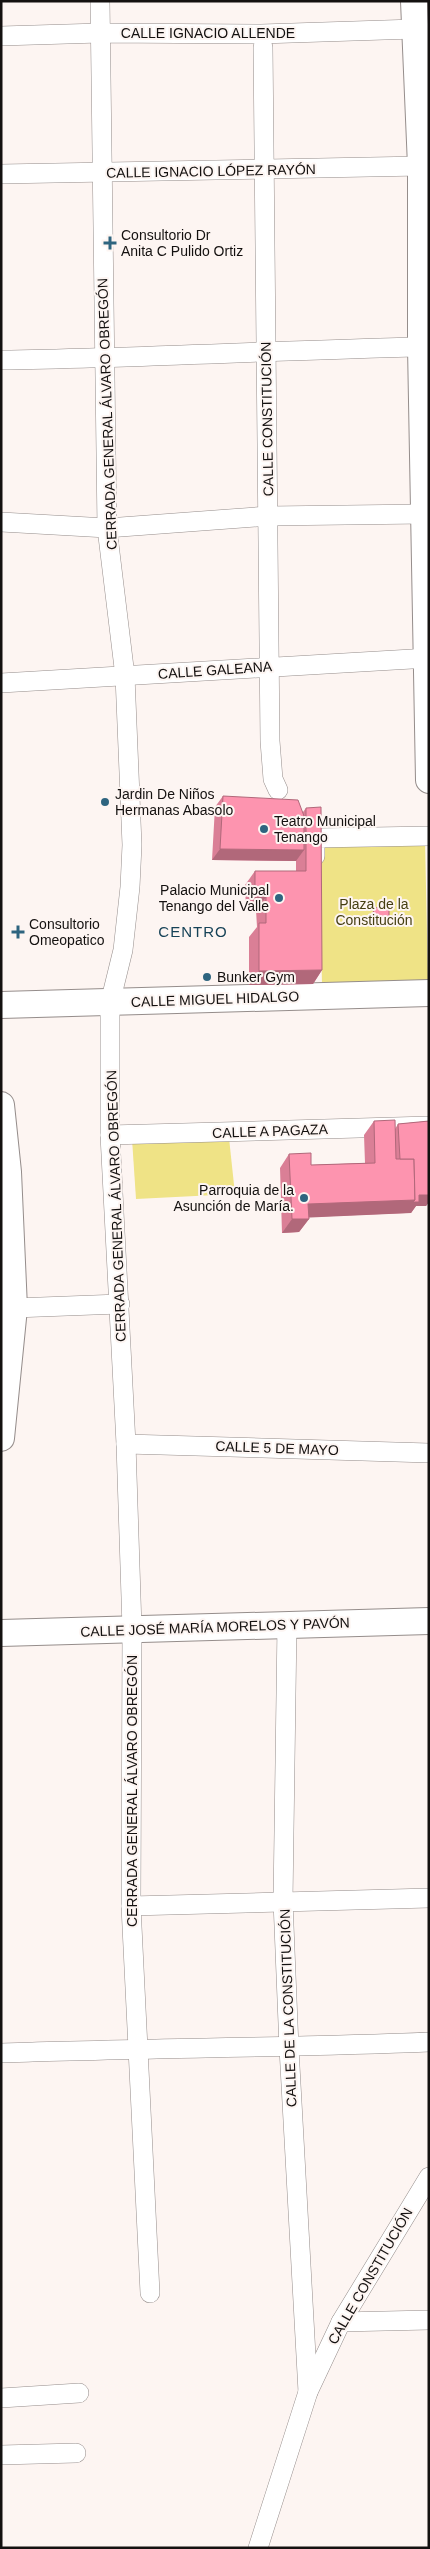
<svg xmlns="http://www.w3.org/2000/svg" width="430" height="2549" font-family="Helvetica,sans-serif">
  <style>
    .green { fill: #efe386 }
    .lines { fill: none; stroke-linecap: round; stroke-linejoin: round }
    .street-casing { stroke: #958d8b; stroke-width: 20 }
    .secondary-casing { stroke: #958d8b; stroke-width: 28 }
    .street { stroke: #fff; stroke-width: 19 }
    .secondary { stroke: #fff; stroke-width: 26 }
    .wall { fill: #da7f96 }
    .shaded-wall { fill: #b1687a }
    .building { fill: #fd94af; stroke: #b1687a }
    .poi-dot { fill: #2e647f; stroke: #fdf5f2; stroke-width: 2 }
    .labels { text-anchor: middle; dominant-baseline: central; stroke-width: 4; stroke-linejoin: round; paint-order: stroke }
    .street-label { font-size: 14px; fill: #141110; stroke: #fdf5f2 }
    .poi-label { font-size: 14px; fill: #141110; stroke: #fdf5f2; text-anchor: start }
    .park-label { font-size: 14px; fill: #453e11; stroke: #fdf5f2 }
    .neighbourhood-label { font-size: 15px; letter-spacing: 1px; fill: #164257; stroke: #fdf5f2 }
  </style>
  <rect width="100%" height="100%" fill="#fdf5f2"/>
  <g class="green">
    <path d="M 425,839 L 428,983 L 322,985 L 319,841 Z"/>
    <path d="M 229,1138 L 235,1194 L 136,1199 L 132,1139 Z"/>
  </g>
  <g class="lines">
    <defs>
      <g id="street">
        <path d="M 100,1 L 107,528 L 125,676 L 132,845 L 130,887 L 123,950 L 110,1003 L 110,1135 L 126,1444 L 132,1628 L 131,1906 L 150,2293"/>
        <path d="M 1,36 L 100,33 L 261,34 L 415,29"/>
        <path d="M 263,47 L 270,741 L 273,779 L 278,790"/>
        <path d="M 1,174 L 421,166"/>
        <path d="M 1,360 C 141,358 281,350 421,347"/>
        <path d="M 1,522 L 107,528 L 269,516 L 423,514"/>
        <path d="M 1,683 L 429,658"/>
        <path d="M 315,856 L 315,838 L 429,836"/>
        <path d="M 110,1135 L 429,1126"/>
        <path d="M 14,1308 L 120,1304"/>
        <path d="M 126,1444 L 429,1453"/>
        <path d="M 287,1625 L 283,1901 L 289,2048 L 308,2392"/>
        <path d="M 131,1906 L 429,1898"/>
        <path d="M 1,2053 C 144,2048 286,2048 429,2042"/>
        <path d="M 341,2322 L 429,2320"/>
        <path d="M 1,2398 L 79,2393"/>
        <path d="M 1,2455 L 76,2453"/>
        <path d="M 258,2548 L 308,2392 L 341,2322 L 429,2177"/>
      </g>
      <g id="secondary">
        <path d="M 414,1 L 421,166 L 421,347 L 429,780"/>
        <path d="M 1,1005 L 429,993"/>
        <path d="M 1,1105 L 8,1172 L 14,1308 L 1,1438"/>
        <path d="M 1,1633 L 429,1621"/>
      </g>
    </defs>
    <use href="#street" class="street-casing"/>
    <use href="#secondary" class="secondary-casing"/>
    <use href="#street" class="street"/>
    <use href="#secondary" class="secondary"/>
  </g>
  <g class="wall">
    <path d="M 223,796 L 303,812 L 306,808 L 322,970 L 313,984 L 249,985 L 249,937 L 257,927 L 256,910 L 246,910 L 245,885 L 255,871 L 296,871 L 296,861 L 212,860 L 215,807 Z"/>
    <path d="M 373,912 L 389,919 L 386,923 L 375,927 L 371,924 L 370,916 Z"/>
    <path d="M 374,1121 L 395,1129 L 398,1124 L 429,1121 L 429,1202 L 426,1206 L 416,1206 L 411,1213 L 406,1213 L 309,1217 L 309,1219 L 299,1232 L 282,1233 L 280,1168 L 289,1154 L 311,1165 L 365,1163 L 364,1135 Z"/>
  </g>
  <g class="shaded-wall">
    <path d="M 220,849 L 304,850 L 296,861 L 212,860 Z"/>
    <path d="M 255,897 L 266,897 L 256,910 L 246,910 Z"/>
    <path d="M 389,919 L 386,923 L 375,927 L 378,923 Z"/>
    <path d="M 322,970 L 313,984 L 249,985 L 259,971 Z"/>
    <path d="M 419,1195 L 429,1195 L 429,1202 L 426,1206 L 416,1206 L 411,1213 L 299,1218 L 308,1204 Z"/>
    <path d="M 292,1219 L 309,1219 L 299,1232 L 282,1233 Z"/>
  </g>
  <g class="building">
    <path d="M 223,796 L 298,800 L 304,816 L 304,850 L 220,849 Z"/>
    <path d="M 321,807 L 322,970 L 259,971 L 259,923 L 266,923 L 266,897 L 255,897 L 255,871 L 306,871 L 306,808 Z"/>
    <path d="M 385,906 L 389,910 L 389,919 L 378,923 L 374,920 L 373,912 L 377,907 Z"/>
    <path d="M 395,1120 L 396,1159 L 414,1159 L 415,1200 L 308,1204 L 309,1219 L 292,1219 L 289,1154 L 311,1153 L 311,1165 L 375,1163 L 374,1121 Z"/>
    <path d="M 429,1121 L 429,1195 L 419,1195 L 419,1202 L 413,1202 L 415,1200 L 414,1159 L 400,1159 L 398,1124 Z"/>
  </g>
  <g class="poi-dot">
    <path d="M107.5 235.5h5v5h5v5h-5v5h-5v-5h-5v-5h5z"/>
    <circle cx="105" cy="802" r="5"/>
    <circle cx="264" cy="829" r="5"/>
    <circle cx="279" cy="898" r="5"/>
    <path d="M15.5 924.5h5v5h5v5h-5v5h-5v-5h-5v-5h5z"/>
    <circle cx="207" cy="977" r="5"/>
    <circle cx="304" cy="1198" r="5"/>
  </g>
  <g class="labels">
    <g class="street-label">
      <text x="208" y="33">CALLE IGNACIO ALLENDE</text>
      <text transform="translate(211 171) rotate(-1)">CALLE IGNACIO LÓPEZ RAYÓN</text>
      <text transform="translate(107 414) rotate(-92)">CERRADA GENERAL ÁLVARO OBREGÓN</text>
      <text transform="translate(267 419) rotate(-91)">CALLE CONSTITUCIÓN</text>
      <text transform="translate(215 670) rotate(-4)">CALLE GALEANA</text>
      <text transform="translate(215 999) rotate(-2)">CALLE MIGUEL HIDALGO</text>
      <text transform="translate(270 1131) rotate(-2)">CALLE A PAGAZA</text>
      <text transform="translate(116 1206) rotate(-92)">CERRADA GENERAL ÁLVARO OBREGÓN</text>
      <text transform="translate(277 1448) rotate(2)">CALLE 5 DE MAYO</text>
      <text transform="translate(215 1627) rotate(-2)">CALLE JOSÉ MARÍA MORELOS Y PAVÓN</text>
      <text transform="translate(132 1791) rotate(-90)">CERRADA GENERAL ÁLVARO OBREGÓN</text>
      <text transform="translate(288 2008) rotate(-92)">CALLE DE LA CONSTITUCIÓN</text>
      <text transform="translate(370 2276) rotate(-60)">CALLE CONSTITUCIÓN</text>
    </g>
    <g class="poi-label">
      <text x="121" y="235">Consultorio Dr<tspan x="121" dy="16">Anita C Pulido Ortiz</tspan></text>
      <text x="115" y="794">Jardin De Niños<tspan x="115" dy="16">Hermanas Abasolo</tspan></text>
      <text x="274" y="821">Teatro Municipal<tspan x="274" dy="16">Tenango</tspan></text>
      <text x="269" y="890" text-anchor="end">Palacio Municipal<tspan x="269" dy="16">Tenango del Valle</tspan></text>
      <text x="29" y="924">Consultorio<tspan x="29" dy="16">Omeopatico</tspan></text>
      <text x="217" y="977">Bunker Gym</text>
      <text x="294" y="1190" text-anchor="end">Parroquia de la<tspan x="294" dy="16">Asunción de María.</tspan></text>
    </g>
    <g class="park-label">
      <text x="374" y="904">Plaza de la<tspan x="374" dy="16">Constitución</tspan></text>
    </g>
    <g class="neighbourhood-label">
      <text x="193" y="931">CENTRO</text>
    </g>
  </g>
  <rect width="430" height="2549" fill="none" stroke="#141110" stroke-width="5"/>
</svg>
